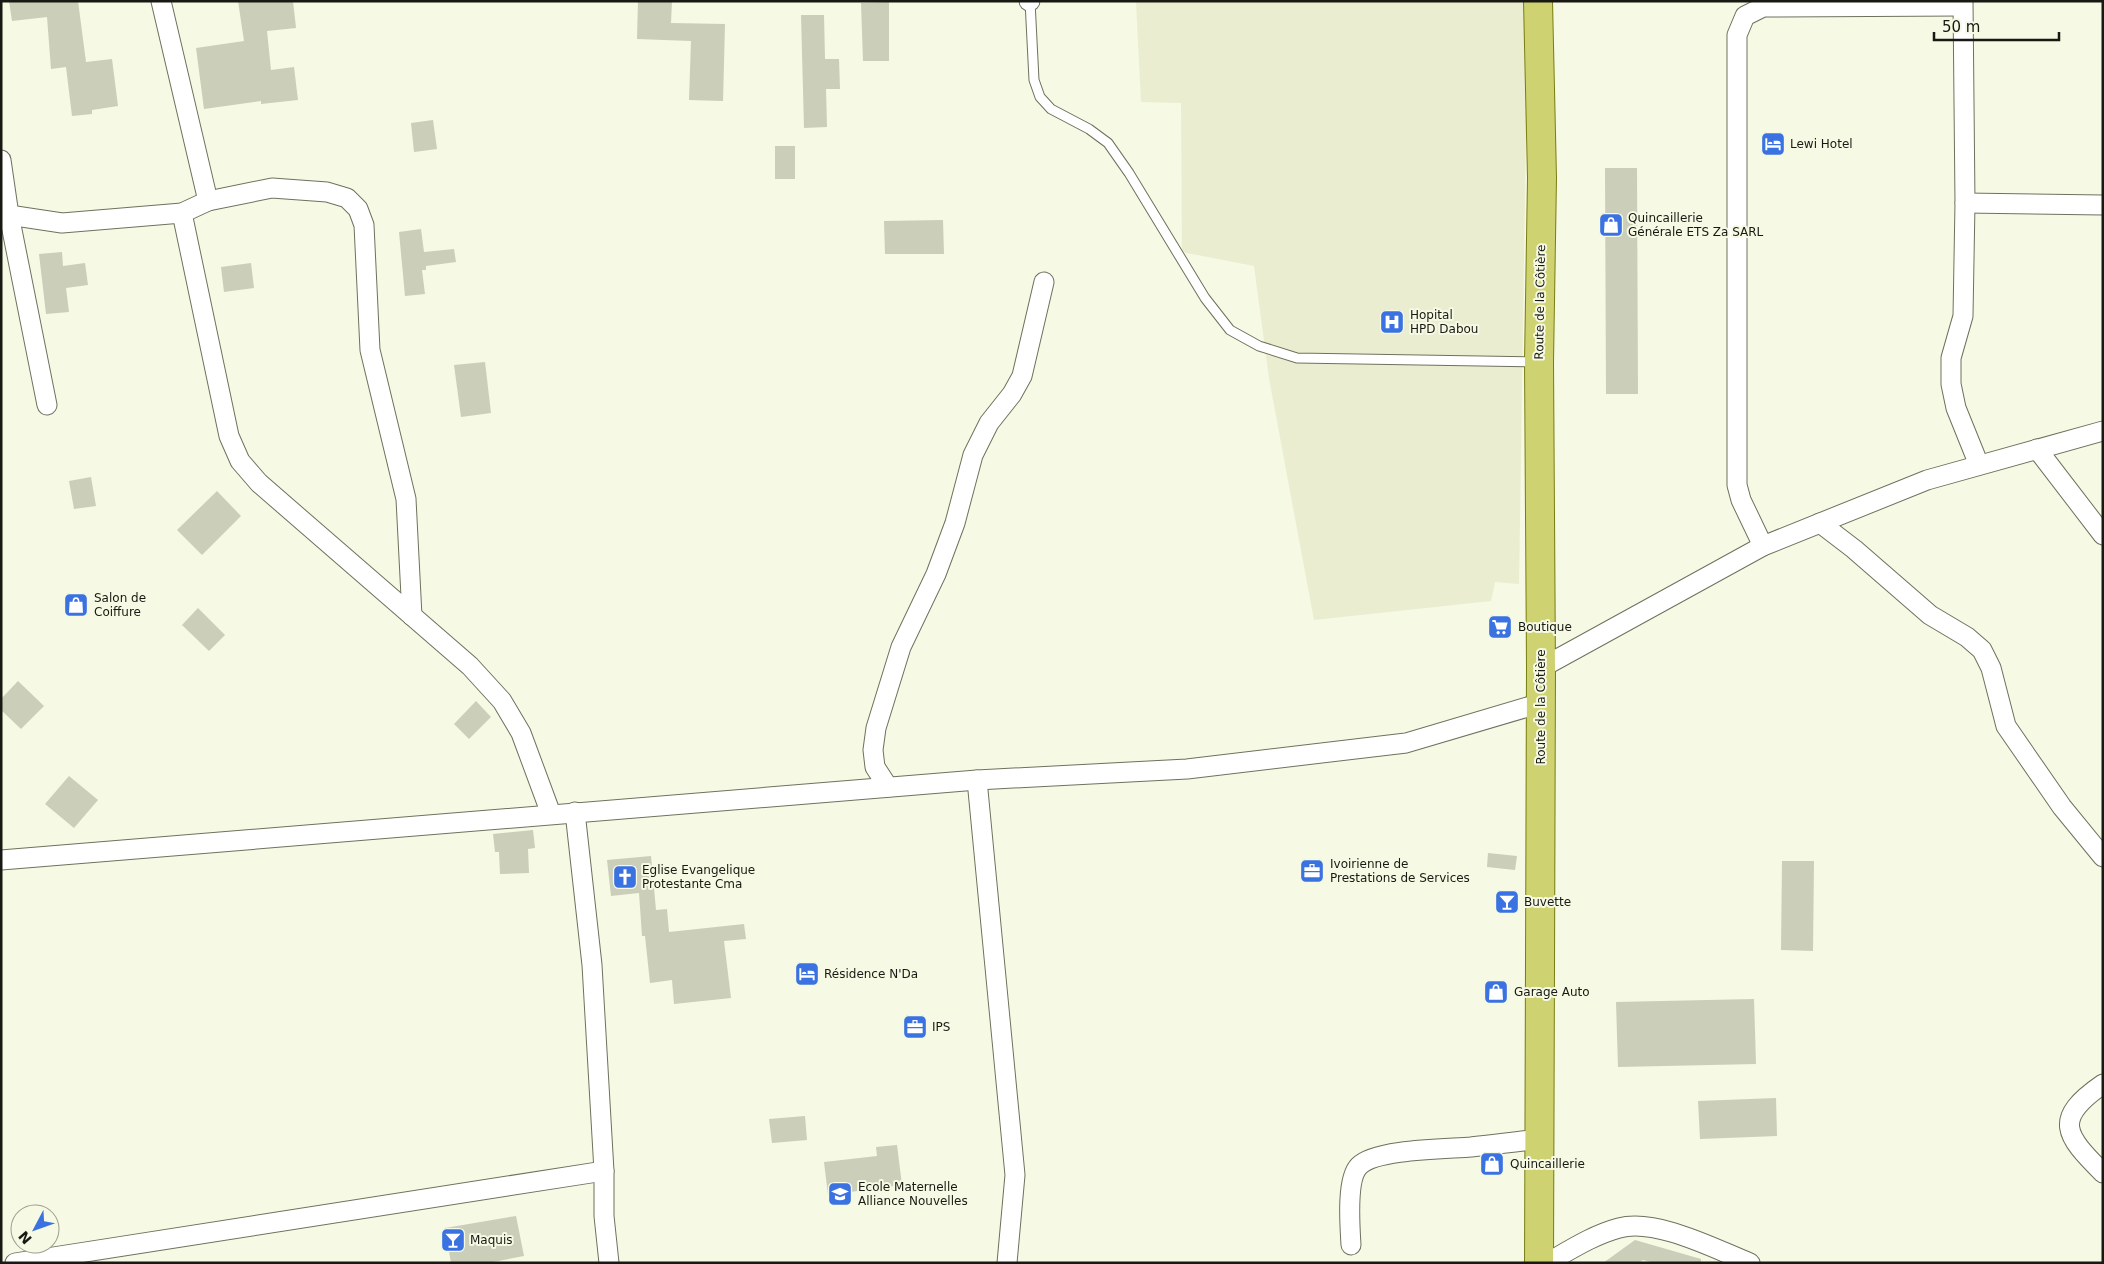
<svg xmlns="http://www.w3.org/2000/svg" width="2104" height="1264" font-family="'DejaVu Sans',sans-serif">
  <style>
    .built { fill: #eaedcf }
    .building { fill: #cbceb8 }
    .lines { fill: none; stroke-linecap: round; stroke-linejoin: round }
    .lane-casing { stroke: #6f715e; stroke-width: 11 }
    .street-casing { stroke: #6f715e; stroke-width: 21 }
    .primary-casing { stroke: #797e11; stroke-width: 30 }
    .lane { stroke: #fff; stroke-width: 9 }
    .street { stroke: #fff; stroke-width: 19 }
    .primary { stroke: #ced270; stroke-width: 28 }
    .labels { text-anchor: middle; dominant-baseline: central; stroke-width: 4; stroke-linejoin: round; paint-order: stroke }
    .poi-label { font-size: 12px; fill: #181912; stroke: #f6f9e3; text-anchor: start }
    .street-label { font-size: 12px; fill: #181912; stroke: #f6f9e3 }
  </style>
  <rect width="100%" height="100%" fill="#f6f9e3"/>
  <path class="built" d="M 1136,1 L 1528,1 L 1519,584 L 1495,582 L 1491,601 L 1314,620 L 1269,378 L 1254,266 L 1182,252 L 1181,103 L 1141,102 Z"/>
  <g class="building">
    <path d="M 9,1 L 78,1 L 86,62 L 112,59 L 118,106 L 92,110 L 92,114 L 72,116 L 66,67 L 51,69 L 47,17 L 12,21 Z"/>
    <path d="M 238,1 L 293,1 L 296,28 L 267,31 L 271,70 L 294,67 L 298,100 L 261,104 L 261,101 L 204,109 L 196,48 L 244,41 Z"/>
    <path d="M 638,1 L 672,1 L 671,23 L 725,24 L 723,101 L 689,100 L 691,41 L 637,39 Z"/>
    <path d="M 889,2 L 889,61 L 863,61 L 861,3 Z"/>
    <path d="M 801,15 L 824,15 L 825,59 L 839,59 L 840,89 L 826,89 L 827,127 L 804,128 Z"/>
    <path d="M 433,120 L 437,149 L 414,152 L 411,123 Z"/>
    <rect x="775" y="146" width="20" height="33"/>
    <path d="M 1605,168 L 1637,168 L 1638,394 L 1606,394 Z"/>
    <path d="M 943,220 L 944,254 L 885,254 L 884,221 Z"/>
    <path d="M 421,229 L 424,252 L 454,249 L 456,262 L 426,266 L 426,270 L 422,270 L 425,294 L 405,296 L 399,232 Z"/>
    <path d="M 62,252 L 63,266 L 85,263 L 88,285 L 66,288 L 69,312 L 46,314 L 39,254 Z"/>
    <path d="M 251,263 L 254,288 L 224,292 L 221,267 Z"/>
    <path d="M 485,362 L 491,413 L 461,417 L 454,365 Z"/>
    <path d="M 91,477 L 96,506 L 74,509 L 69,481 Z"/>
    <path d="M 217,491 L 241,516 L 202,555 L 177,530 Z"/>
    <path d="M 198,608 L 225,635 L 209,651 L 182,625 Z"/>
    <path d="M 18,681 L 44,706 L 21,729 L 1,710 L 1,699 Z"/>
    <path d="M 476,701 L 491,717 L 469,739 L 454,724 Z"/>
    <path d="M 69,776 L 98,800 L 74,828 L 45,804 Z"/>
    <path d="M 533,830 L 535,848 L 528,849 L 529,873 L 500,874 L 499,852 L 495,852 L 493,834 Z"/>
    <path d="M 1488,853 L 1517,856 L 1515,870 L 1487,867 Z"/>
    <path d="M 651,856 L 656,910 L 667,909 L 669,932 L 744,924 L 746,939 L 724,941 L 731,998 L 674,1004 L 672,980 L 650,983 L 645,936 L 642,936 L 639,893 L 611,896 L 607,860 Z"/>
    <path d="M 1782,861 L 1814,861 L 1813,951 L 1781,950 Z"/>
    <path d="M 1754,999 L 1756,1064 L 1618,1067 L 1616,1002 Z"/>
    <path d="M 1776,1098 L 1777,1136 L 1700,1139 L 1698,1101 Z"/>
    <path d="M 805,1116 L 807,1140 L 772,1143 L 769,1119 Z"/>
    <path d="M 897,1145 L 902,1185 L 828,1195 L 824,1162 L 877,1156 L 876,1147 Z"/>
    <path d="M 516,1216 L 524,1256 L 488,1263 L 451,1263 L 445,1228 Z"/>
    <path d="M 1635,1240 L 1701,1259 L 1701,1263 L 1655,1263 L 1643,1260 L 1638,1263 L 1603,1263 Z"/>
  </g>
  <g class="lines">
    <defs>
      <path id="lane" d="M 1030,1 L 1034,80 L 1040,97 L 1051,109 L 1089,129 L 1108,143 L 1129,173 L 1205,298 L 1230,330 L 1259,346 L 1297,358 L 1536,362"/>
      <g id="street">
        <path d="M 161,1 L 208,201"/>
        <path d="M 1029,1 L 1030,1"/>
        <path d="M 1963,1 L 1965,203 L 1963,316 L 1951,358 L 1951,384 L 1956,408 L 1979,465"/>
        <path d="M 1,160 L 9,215 L 47,405"/>
        <path d="M 1965,203 L 2103,205"/>
        <path d="M 182,213 L 229,436 L 240,461 L 259,483 L 470,666 L 502,701 L 521,733 L 551,814"/>
        <path d="M 9,215 L 62,223 L 182,213 L 208,201 L 272,188 L 327,192 L 347,198 L 358,209 L 364,225 L 370,350 L 406,499 L 412,616"/>
        <path d="M 2037,449 L 2103,535"/>
        <path d="M 1820,523 L 1854,549 L 1930,615 L 1967,637 L 1982,650 L 1991,668 L 2006,726 L 2062,807 L 2103,857"/>
        <path d="M 1763,546 L 1741,500 L 1737,485 L 1737,35 L 1745,16 L 1763,7 L 1962,6"/>
        <path d="M 1541,668 L 1763,546 L 1927,480 L 2103,431"/>
        <path d="M 977,780 L 1015,1175 L 1007,1263"/>
        <path d="M 888,787 L 875,767 L 873,750 L 876,728 L 901,647 L 936,574 L 955,523 L 973,455 L 989,423 L 1012,394 L 1022,376 L 1044,282"/>
        <path d="M 575,812 L 592,965 L 604,1171 L 604,1216 L 609,1263"/>
        <path d="M 1,860 L 977,780 L 1187,769 L 1406,743 L 1541,703"/>
        <path d="M 2103,1084 C 2052,1119 2065,1135 2103,1173"/>
        <path d="M 1351,1245 C 1350,1227 1346,1179 1359,1166 C 1375,1149 1446,1149 1471,1147 C 1494,1144 1517,1142 1539,1139"/>
        <path d="M 15,1263 L 604,1171"/>
        <path d="M 1547,1263 C 1570,1250 1593,1235 1619,1228 C 1656,1218 1715,1249 1750,1263"/>
      </g>
      <path id="primary" d="M 1538,1 L 1542,178 L 1539,362 L 1541,668 L 1539,1263"/>
    </defs>
    <use href="#lane" class="lane-casing"/>
    <use href="#street" class="street-casing"/>
    <use href="#primary" class="primary-casing"/>
    <use href="#lane" class="lane"/>
    <use href="#street" class="street"/>
    <use href="#primary" class="primary"/>
  </g>
  <defs>
    <symbol id="hotel-square" viewBox="-11 -11 22 22"><rect x="-9" y="-9" width="18" height="18" rx="4" fill="#3b72e1" stroke="#f6f9e3"/><path d="M-6-4.5h1.5V1H6V5H4.5V3h-9V5H-6ZM-4 0a1.8 1.8 0 1 1 3.6 0ZM.5 0V-2.5h3Q6-2.5 6 0Z" fill="#fff"/></symbol>
    <symbol id="shop-square" viewBox="-11 -11 22 22"><rect x="-9" y="-9" width="18" height="18" rx="4" fill="#3b72e1" stroke="#f6f9e3"/><path d="M-5-2.5h2.3a2.7 3.5 0 0 1 5.4 0H5L5.5 6h-11ZM-1.5-2.5h3a1.5 2.3 0 0 0-3 0Z" fill="#fff"/></symbol>
    <symbol id="hospital-square" viewBox="-11 -11 22 22"><rect x="-9" y="-9" width="18" height="18" rx="4" fill="#3b72e1" stroke="#f6f9e3"/><path d="M-5-5h3v3.5h4V-5h3V5h-3V1.5h-4V5h-3Z" fill="#fff"/></symbol>
    <symbol id="supermarket-square" viewBox="-11 -11 22 22"><rect x="-9" y="-9" width="18" height="18" rx="4" fill="#3b72e1" stroke="#f6f9e3"/><path d="M-6-5.5h2.5l.6 2H6L4.5 2H-2.5L-4.4-4H-6ZM-1.5 3.2a1.3 1.3 0 1 0 .1 0ZM3 3.2a1.3 1.3 0 1 0 .1 0Z" fill="#fff"/></symbol>
    <symbol id="office-square" viewBox="-11 -11 22 22"><rect x="-9" y="-9" width="18" height="18" rx="4" fill="#3b72e1" stroke="#f6f9e3"/><path d="M-6-3h4V-5.5h4V-3h4V5H-6ZM-1-4.5V-3h2v-1.5ZM-6 0V1H6V0Z" fill="#fff"/></symbol>
    <symbol id="church-square" viewBox="-11 -11 22 22"><rect x="-9" y="-9" width="18" height="18" rx="4" fill="#3b72e1" stroke="#f6f9e3"/><path d="M-1.2-6h2.4v3.5h3.3v2.4h-3.3V6h-2.4V-.1h-3.3v-2.4h3.3Z" fill="#fff"/></symbol>
    <symbol id="bar-square" viewBox="-11 -11 22 22"><rect x="-9" y="-9" width="18" height="18" rx="4" fill="#3b72e1" stroke="#f6f9e3"/><path d="M-6-5H6L.8 .8V4.5H3.5V6h-7V4.5H-.8V.8Z" fill="#fff"/></symbol>
    <symbol id="school-square" viewBox="-11 -11 22 22"><rect x="-9" y="-9" width="18" height="18" rx="4" fill="#3b72e1" stroke="#f6f9e3"/><path d="M0-5L7-2L0 1L-7-2ZM-4 1L0 2.5L4 1V4Q0 6-4 4Z" fill="#fff"/></symbol>
  </defs>
  <g fill-rule="evenodd">
    <use href="#hotel-square" x="1759" y="130" width="28" height="28"/>
    <use href="#shop-square" x="1597" y="211" width="28" height="28"/>
    <use href="#hospital-square" x="1378" y="308" width="28" height="28"/>
    <use href="#shop-square" x="62" y="591" width="28" height="28"/>
    <use href="#supermarket-square" x="1486" y="613" width="28" height="28"/>
    <use href="#office-square" x="1298" y="857" width="28" height="28"/>
    <use href="#church-square" x="611" y="863" width="28" height="28"/>
    <use href="#bar-square" x="1493" y="888" width="28" height="28"/>
    <use href="#hotel-square" x="793" y="960" width="28" height="28"/>
    <use href="#shop-square" x="1482" y="978" width="28" height="28"/>
    <use href="#office-square" x="901" y="1013" width="28" height="28"/>
    <use href="#shop-square" x="1478" y="1150" width="28" height="28"/>
    <use href="#school-square" x="826" y="1180" width="28" height="28"/>
    <use href="#bar-square" x="439" y="1226" width="28" height="28"/>
  </g>
  <g class="labels">
    <g class="poi-label">
      <text x="1790" y="144">Lewi Hotel</text>
      <text x="1628" y="218">Quincaillerie<tspan x="1628" dy="14">Générale ETS Za SARL</tspan></text>
      <text x="1410" y="315">Hopital<tspan x="1410" dy="14">HPD Dabou</tspan></text>
      <text x="94" y="598">Salon de<tspan x="94" dy="14">Coiffure</tspan></text>
      <text x="1518" y="627">Boutique</text>
      <text x="1330" y="864">Ivoirienne de<tspan x="1330" dy="14">Prestations de Services</tspan></text>
      <text x="642" y="870">Eglise Evangelique<tspan x="642" dy="14">Protestante Cma</tspan></text>
      <text x="1524" y="902">Buvette</text>
      <text x="824" y="974">Résidence N'Da</text>
      <text x="1514" y="992">Garage Auto</text>
      <text x="932" y="1027">IPS</text>
      <text x="1510" y="1164">Quincaillerie</text>
      <text x="858" y="1187">Ecole Maternelle<tspan x="858" dy="14">Alliance Nouvelles</tspan></text>
      <text x="470" y="1240">Maquis</text>
    </g>
    <g class="street-label">
      <text transform="translate(1540 302) rotate(-89)">Route de la Côtière</text>
      <text transform="translate(1541 707) rotate(-90)">Route de la Côtière</text>
    </g>
  </g>
  <rect width="2104" height="1264" fill="none" stroke="#181912" stroke-width="5"/>
  <g transform="translate(35 1229) rotate(229)"><circle r="24" fill="#f6f9e3" stroke="#9d9f8f"/>
  <path d="M0-4L9 19L0 12L-9 19Z" fill="#3b72e1"/>
  <text y="-8" font-size="14" font-weight="bold" text-anchor="middle" fill="#181912">N</text>
  </g>
  <path d="M1934 32v8h125v-8" fill="none" stroke="#181912" stroke-width="2.5"/>
  <text x="1942" y="32" font-size="15" fill="#181912" stroke="#f6f9e3" stroke-width="4" paint-order="stroke">50 m</text>
</svg>
